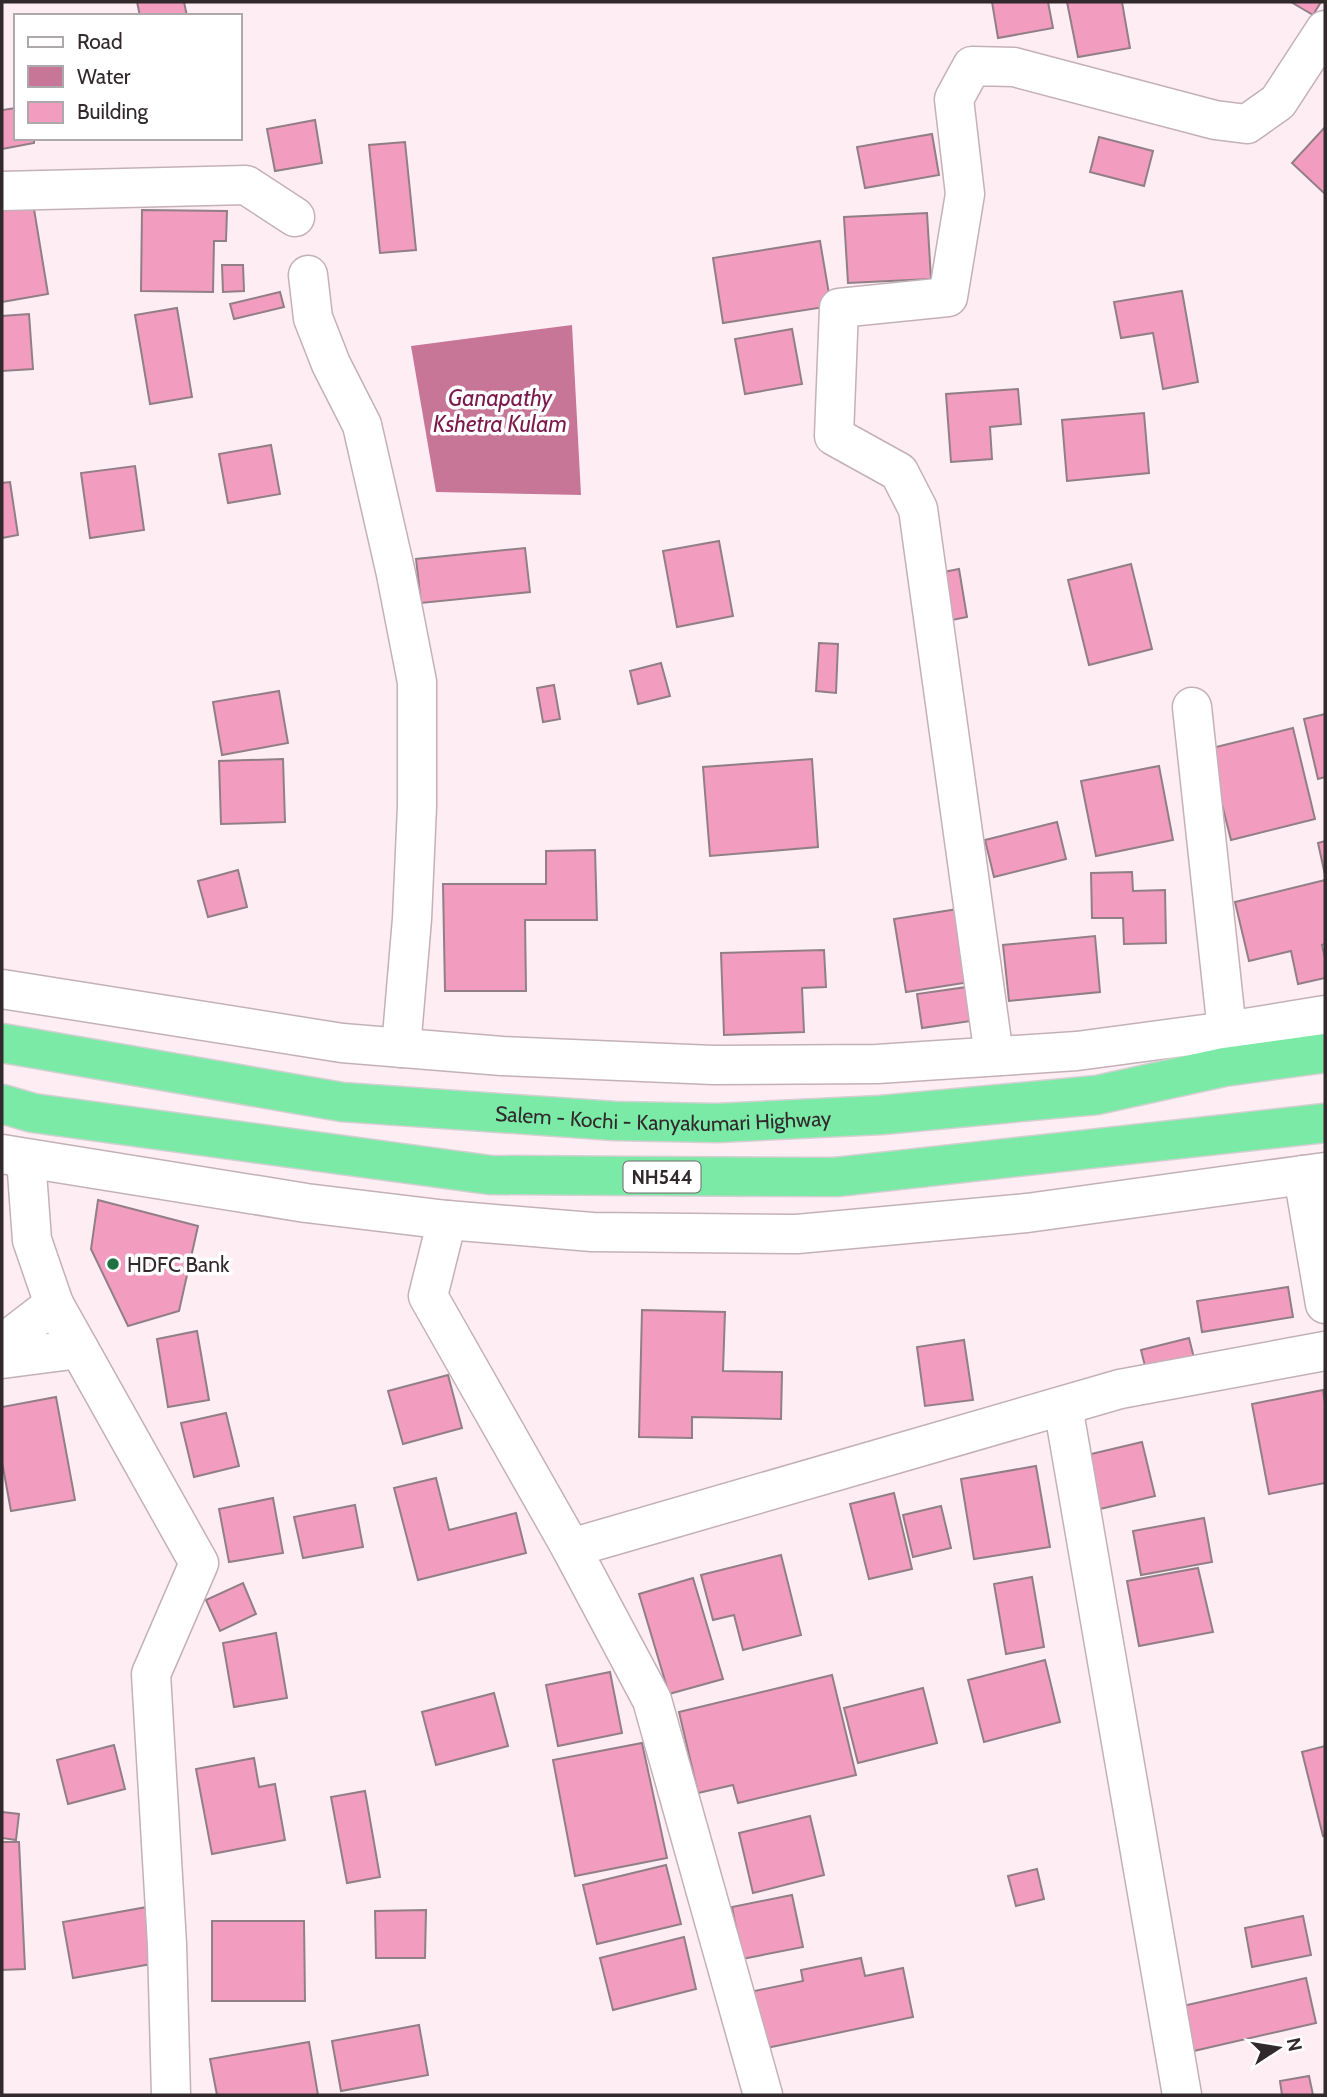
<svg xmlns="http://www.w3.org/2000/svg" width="1327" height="2097" font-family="Cabin,sans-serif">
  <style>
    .water { fill: #c77697 }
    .building { fill: #f29dbf; stroke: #917f85; stroke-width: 2 }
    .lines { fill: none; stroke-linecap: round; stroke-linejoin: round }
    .minor-casing { stroke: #c4b1b7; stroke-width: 41 }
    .tertiary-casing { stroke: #c4b1b7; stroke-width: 41 }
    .trunk-casing { stroke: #d2d0d1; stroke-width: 41 }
    .minor { stroke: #fff; stroke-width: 38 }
    .tertiary { stroke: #fff; stroke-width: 38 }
    .trunk { stroke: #7beaa6; stroke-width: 38 }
    .poi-dot { fill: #217243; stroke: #fff; stroke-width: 2.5 }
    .labels { text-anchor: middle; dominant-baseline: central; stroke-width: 7; stroke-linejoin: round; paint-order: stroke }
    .shield { fill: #fff; stroke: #6f696b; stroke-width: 2 }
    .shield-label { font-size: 19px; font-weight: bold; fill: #31292c }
    .street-label { font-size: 21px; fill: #31292c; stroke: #fff }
    .poi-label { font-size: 21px; fill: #31292c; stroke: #fff; text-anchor: start }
    .water-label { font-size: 23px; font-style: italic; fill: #7b194b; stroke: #fff }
  </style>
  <rect width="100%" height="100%" fill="#feedf3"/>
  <path class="water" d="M 572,325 L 581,495 L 436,492 L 411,346 Z"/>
  <g class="building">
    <path d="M 137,2 L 184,2 L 187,16 L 140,16 Z"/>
    <path d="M 992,2 L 1048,2 L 1053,28 L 998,38 Z"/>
    <path d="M 1067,2 L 1122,2 L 1130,48 L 1078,57 Z"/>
    <path d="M 1291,2 L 1321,2 L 1313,15 Z"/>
    <path d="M 16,108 L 16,138 L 34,138 L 34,143 L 2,149 L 2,110 Z"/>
    <path d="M 315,120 L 322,163 L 275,171 L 267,129 Z"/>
    <path d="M 1325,127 L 1325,194 L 1292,163 Z"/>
    <path d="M 932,134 L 939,175 L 865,188 L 857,147 Z"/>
    <path d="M 1099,137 L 1153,151 L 1144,186 L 1090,172 Z"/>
    <path d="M 405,142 L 416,250 L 380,253 L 369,145 Z"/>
    <path d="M 33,203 L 48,294 L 2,302 L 2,209 Z"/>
    <path d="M 142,210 L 227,211 L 226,241 L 214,241 L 213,292 L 141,291 Z"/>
    <path d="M 927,213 L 931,279 L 848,283 L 844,217 Z"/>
    <path d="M 820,241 L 831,306 L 723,323 L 713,258 Z"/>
    <path d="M 222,265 L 243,265 L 244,291 L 223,292 Z"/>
    <path d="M 1182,291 L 1198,382 L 1163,389 L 1153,333 L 1121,338 L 1114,302 Z"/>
    <path d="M 280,292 L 284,307 L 234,319 L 230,304 Z"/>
    <path d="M 177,308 L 192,397 L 150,404 L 135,315 Z"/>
    <path d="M 29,314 L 33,369 L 2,371 L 2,316 Z"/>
    <path d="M 792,329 L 802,384 L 745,394 L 735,339 Z"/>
    <path d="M 1018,389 L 1021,424 L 990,427 L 992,459 L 951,462 L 946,394 Z"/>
    <path d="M 1144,413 L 1149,473 L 1067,481 L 1062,420 Z"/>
    <path d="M 271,445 L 280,494 L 228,503 L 219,454 Z"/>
    <path d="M 135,466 L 144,530 L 90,538 L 81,473 Z"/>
    <path d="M 10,482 L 18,535 L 2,538 L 2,483 Z"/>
    <path d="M 719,541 L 733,616 L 677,627 L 663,551 Z"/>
    <path d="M 525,548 L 530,592 L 421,603 L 416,559 Z"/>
    <path d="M 1131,564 L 1152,649 L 1089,665 L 1068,580 Z"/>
    <path d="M 959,569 L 967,617 L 937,623 L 928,575 Z"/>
    <path d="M 819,643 L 838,644 L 836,693 L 816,691 Z"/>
    <path d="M 661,663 L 670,696 L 638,704 L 630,671 Z"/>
    <path d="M 554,685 L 560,719 L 543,722 L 537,688 Z"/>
    <path d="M 279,691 L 288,743 L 222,755 L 213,702 Z"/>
    <path d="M 1325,714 L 1325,780 L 1325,777 L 1318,779 L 1304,719 Z"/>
    <path d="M 1293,728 L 1315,819 L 1231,840 L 1208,749 Z"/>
    <path d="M 283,759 L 285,822 L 221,824 L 219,761 Z"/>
    <path d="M 812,759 L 818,847 L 710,856 L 703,767 Z"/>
    <path d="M 1159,766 L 1173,840 L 1096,856 L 1081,781 Z"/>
    <path d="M 1057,822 L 1066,859 L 994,877 L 985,840 Z"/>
    <path d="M 1325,841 L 1325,875 L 1318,843 Z"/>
    <path d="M 595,850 L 597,920 L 525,920 L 526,991 L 445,991 L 443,884 L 546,884 L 546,851 Z"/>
    <path d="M 238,870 L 247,907 L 208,917 L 198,881 Z"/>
    <path d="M 1132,872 L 1133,891 L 1165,890 L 1166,943 L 1124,944 L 1123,918 L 1092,918 L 1091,873 Z"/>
    <path d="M 1325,880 L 1325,944 L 1322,945 L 1325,958 L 1325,978 L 1298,984 L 1291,951 L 1249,961 L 1235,902 Z"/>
    <path d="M 958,909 L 970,982 L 906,992 L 894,919 Z"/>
    <path d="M 1095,936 L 1100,992 L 1009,1001 L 1003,945 Z"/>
    <path d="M 824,950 L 826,987 L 802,988 L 804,1032 L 724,1035 L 721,953 Z"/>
    <path d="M 967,987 L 971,1021 L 922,1028 L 917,994 Z"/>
    <path d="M 98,1200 L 198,1226 L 179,1311 L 128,1326 L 91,1249 Z"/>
    <path d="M 1288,1287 L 1293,1317 L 1202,1332 L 1197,1301 Z"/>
    <path d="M 642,1310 L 725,1312 L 723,1371 L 782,1372 L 781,1419 L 692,1417 L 692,1438 L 639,1437 Z"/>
    <path d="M 197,1331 L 209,1400 L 168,1407 L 157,1339 Z"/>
    <path d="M 1189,1338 L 1195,1362 L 1147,1374 L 1141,1350 Z"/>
    <path d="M 964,1340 L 973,1400 L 925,1406 L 917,1347 Z"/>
    <path d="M 448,1375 L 462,1428 L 403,1444 L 388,1391 Z"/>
    <path d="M 1323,1390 L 1325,1403 L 1325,1483 L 1269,1494 L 1252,1404 Z"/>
    <path d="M 56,1397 L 75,1500 L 11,1511 L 2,1462 L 2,1407 Z"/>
    <path d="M 226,1413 L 239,1466 L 194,1477 L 181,1423 Z"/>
    <path d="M 1142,1442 L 1155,1496 L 1100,1509 L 1087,1455 Z"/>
    <path d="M 1036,1466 L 1050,1547 L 974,1559 L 961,1479 Z"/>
    <path d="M 436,1478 L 449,1530 L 516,1513 L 526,1553 L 418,1580 L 394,1488 Z"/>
    <path d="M 894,1493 L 912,1569 L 869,1579 L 850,1504 Z"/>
    <path d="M 273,1498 L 283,1553 L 229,1562 L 219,1509 Z"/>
    <path d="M 355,1505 L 363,1547 L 303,1558 L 294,1517 Z"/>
    <path d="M 941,1506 L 951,1548 L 913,1557 L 903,1515 Z"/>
    <path d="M 1204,1518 L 1212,1562 L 1141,1575 L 1133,1531 Z"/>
    <path d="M 781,1555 L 801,1635 L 743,1650 L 734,1615 L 713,1620 L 701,1575 Z"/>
    <path d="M 1198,1568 L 1213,1632 L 1139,1646 L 1127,1581 Z"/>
    <path d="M 1032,1577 L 1044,1647 L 1006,1654 L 994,1584 Z"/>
    <path d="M 693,1578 L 723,1679 L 669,1694 L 639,1594 Z"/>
    <path d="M 243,1583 L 256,1614 L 220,1631 L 206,1600 Z"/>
    <path d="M 276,1633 L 287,1698 L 234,1707 L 223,1643 Z"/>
    <path d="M 1045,1660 L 1060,1722 L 984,1742 L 968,1680 Z"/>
    <path d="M 610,1672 L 622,1733 L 558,1746 L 546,1685 Z"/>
    <path d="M 832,1675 L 856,1775 L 738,1803 L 733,1785 L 698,1793 L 679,1712 Z"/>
    <path d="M 923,1688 L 937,1743 L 858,1763 L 844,1708 Z"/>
    <path d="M 494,1693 L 508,1746 L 436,1765 L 422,1712 Z"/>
    <path d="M 642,1743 L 667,1858 L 575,1876 L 553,1760 Z"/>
    <path d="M 114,1745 L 125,1789 L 68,1804 L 57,1760 Z"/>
    <path d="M 1325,1746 L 1325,1835 L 1323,1836 L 1302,1752 Z"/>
    <path d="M 254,1758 L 259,1787 L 275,1784 L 285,1840 L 212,1854 L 196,1769 Z"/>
    <path d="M 365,1791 L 380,1877 L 347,1883 L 331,1797 Z"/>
    <path d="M 2,1812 L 19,1814 L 16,1840 L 2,1838 Z"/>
    <path d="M 810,1816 L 824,1875 L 753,1893 L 739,1833 Z"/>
    <path d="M 2,1842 L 19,1842 L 25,1969 L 2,1970 Z"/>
    <path d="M 666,1865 L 681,1924 L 597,1944 L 583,1885 Z"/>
    <path d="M 1037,1869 L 1044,1899 L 1016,1906 L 1008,1876 Z"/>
    <path d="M 792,1895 L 803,1947 L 742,1959 L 732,1907 Z"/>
    <path d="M 147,1907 L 157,1963 L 73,1978 L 63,1922 Z"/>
    <path d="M 426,1910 L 425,1958 L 376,1958 L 375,1911 Z"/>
    <path d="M 1303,1916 L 1311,1955 L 1252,1967 L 1245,1928 Z"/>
    <path d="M 212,1921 L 304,1921 L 305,2001 L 212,2001 Z"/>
    <path d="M 684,1937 L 696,1989 L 613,2010 L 600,1958 Z"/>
    <path d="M 861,1958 L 865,1976 L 903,1968 L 913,2017 L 757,2050 L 745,1993 L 803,1981 L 801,1970 Z"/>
    <path d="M 1306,1978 L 1316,2023 L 1185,2053 L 1174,2008 Z"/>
    <path d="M 419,2025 L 428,2075 L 341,2091 L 332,2041 Z"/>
    <path d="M 309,2042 L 318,2095 L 217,2095 L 210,2059 Z"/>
    <path d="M 1309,2076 L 1313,2095 L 1282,2095 L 1280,2081 Z"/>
  </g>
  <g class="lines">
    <defs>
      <g id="minor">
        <path d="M 2,191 L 246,185 L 295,217"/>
        <path d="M 308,275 L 313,318 L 331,364 L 362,425 L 396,574 L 417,682 L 417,806 L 412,919 L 401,1048"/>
        <path d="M 1192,707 L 1227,1031"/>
        <path d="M 994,1056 L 918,509 L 899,472 L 834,436 L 839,308 L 948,297 L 965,194 L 954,99 L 972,66 L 1014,67 L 1215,120 L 1247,124 L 1278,102 L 1325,30"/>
        <path d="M 26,1159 L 32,1240 L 54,1304"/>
        <path d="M 1303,1175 L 1325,1304"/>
        <path d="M 447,1220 L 428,1296 L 571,1548 L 652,1700 L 763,2095"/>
        <path d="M 2,1344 L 54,1304 L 199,1563 L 151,1674 L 167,1944 L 171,2095"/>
        <path d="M 2,1359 L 79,1349"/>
        <path d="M 1063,1406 L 1182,2095"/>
        <path d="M 571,1548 L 1120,1389 L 1325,1351"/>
      </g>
      <g id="tertiary">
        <path d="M 2,989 L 342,1043 L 502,1056 L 713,1065 L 877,1064 L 1077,1051 L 1227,1031 L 1325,1015"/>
        <path d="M 2,1154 L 306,1203 L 447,1220 L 592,1232 L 797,1234 L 1027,1213 L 1325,1172"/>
      </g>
      <g id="trunk">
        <path id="s1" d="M 2,1043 L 342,1102 L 615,1121 L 717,1123 L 881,1115 L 1097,1095 L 1224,1067 L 1325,1053"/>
        <path d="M 2,1104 L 33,1113 L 490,1175 L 637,1176 L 836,1177 L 1325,1123"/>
      </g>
    </defs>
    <use href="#minor" class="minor-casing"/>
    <use href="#tertiary" class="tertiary-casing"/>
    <use href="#trunk" class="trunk-casing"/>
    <use href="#minor" class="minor"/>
    <use href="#tertiary" class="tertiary"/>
    <use href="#trunk" class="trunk"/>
  </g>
  <circle class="poi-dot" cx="113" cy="1264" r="7"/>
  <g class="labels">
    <rect class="shield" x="623.5" y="1161.5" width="77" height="31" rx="5"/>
    <g class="shield-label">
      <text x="662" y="1177">NH544</text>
    </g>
    <g class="street-label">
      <text stroke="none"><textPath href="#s1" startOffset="667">Salem - Kochi - Kanyakumari Highway</textPath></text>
    </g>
    <g class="poi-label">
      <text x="127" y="1264">HDFC Bank</text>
    </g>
    <g class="water-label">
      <text x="500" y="398">Ganapathy<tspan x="500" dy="26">Kshetra Kulam</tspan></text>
    </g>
  </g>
  <rect width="1327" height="2097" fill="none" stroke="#31292c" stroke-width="7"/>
  <rect x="14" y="14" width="228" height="126" fill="#ffffff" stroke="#ada9ab" stroke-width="2"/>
  <rect x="28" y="37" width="35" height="10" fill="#ffffff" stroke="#ada9ab" stroke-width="2"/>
  <text x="77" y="49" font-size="21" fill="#31292c">Road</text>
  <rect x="28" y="66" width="35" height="21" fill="#c77697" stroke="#ada9ab" stroke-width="2"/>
  <text x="77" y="84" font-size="21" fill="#31292c">Water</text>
  <rect x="28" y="102" width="35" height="21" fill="#f29dbf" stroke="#ada9ab" stroke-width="2"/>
  <text x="77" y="119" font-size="21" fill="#31292c">Building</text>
  <g transform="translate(1278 2048) rotate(78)" stroke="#ffffff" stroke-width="5" paint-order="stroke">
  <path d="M0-5L12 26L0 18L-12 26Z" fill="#31292c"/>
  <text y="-10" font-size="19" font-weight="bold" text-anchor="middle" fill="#31292c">N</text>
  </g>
</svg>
